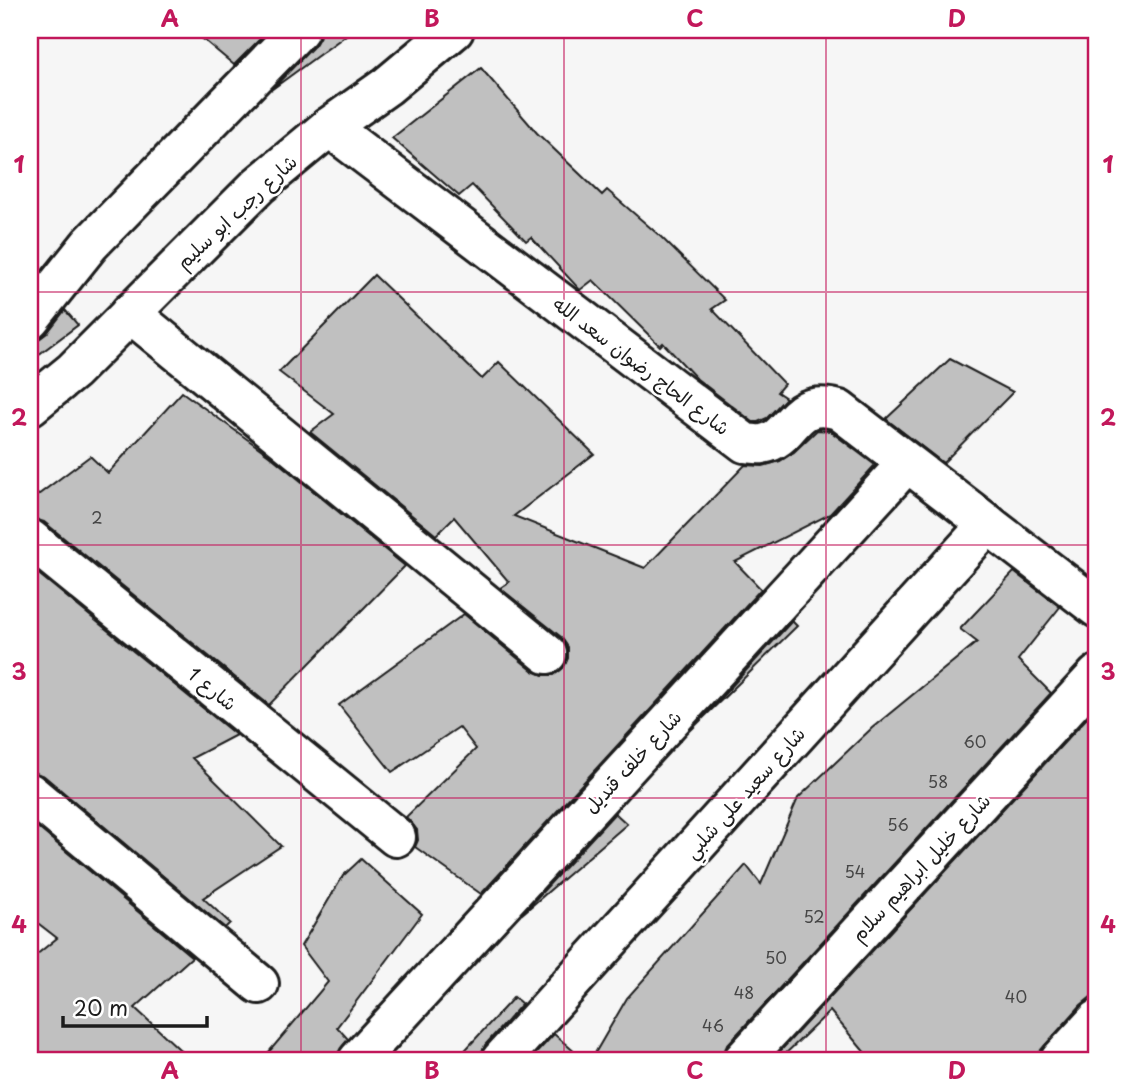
<svg xmlns="http://www.w3.org/2000/svg" width="1127" height="1090" font-family="'Playpen Sans','Playpen Sans Arabic',sans-serif">
  <style>
    .building { fill: #c0c0c0; stroke: #1c1c1c; stroke-width: 2 }
    .lines { fill: none; stroke-linecap: round; stroke-linejoin: round }
    .minor-casing { stroke: #1c1c1c; stroke-width: 44 }
    .minor { stroke: #fff; stroke-width: 38 }
    .grid { fill: none; stroke: #c2185b; stroke-width: 2; stroke-opacity: 0.55 }
    .labels { text-anchor: middle; dominant-baseline: central; stroke-width: 5; stroke-linejoin: round; paint-order: stroke }
    .number-label { font-size: 16px; fill: #454545 }
    .street-label { font-size: 19px; fill: #1c1c1c; stroke: #fff }
    .neatline { fill: none; stroke: #c2185b; stroke-width: 2.5 }
    .grid-label { font-size: 23px; text-anchor: middle; font-weight: bold; fill: #c2185b }
  </style>
  <rect width="100%" height="100%" fill="#f6f6f6"/>
  <filter id="ink" filterUnits="userSpaceOnUse"><feTurbulence type="fractalNoise" baseFrequency=".0143" numOctaves="2"/><feDisplacementMap in="SourceGraphic" scale="14" xChannelSelector="R" yChannelSelector="G"/><feConvolveMatrix kernelMatrix="1 2 1 2 8 2 1 2 1" color-interpolation-filters="sRGB"/></filter>
  <g filter="url(#ink)">
    <g class="building">
      <path d="M 192,30 L 269,30 L 234,65 Z"/>
      <path d="M 320,30 L 353,30 L 271,90 L 315,45 L 320,36 Z"/>
      <path d="M 481,68 L 537,133 L 602,195 L 607,190 L 660,236 L 725,300 L 712,309 L 784,384 L 777,392 L 786,398 L 767,418 L 758,422 L 753,422 L 697,379 L 663,343 L 660,346 L 593,280 L 580,290 L 531,237 L 526,241 L 472,185 L 459,196 L 392,138 Z"/>
      <path d="M 374,275 L 482,379 L 499,362 L 594,454 L 514,516 L 645,568 L 745,465 L 763,466 L 780,461 L 794,452 L 817,430 L 830,431 L 875,465 L 830,514 L 735,562 L 761,589 L 481,894 L 415,847 L 418,840 L 417,830 L 406,817 L 476,749 L 459,727 L 392,772 L 339,705 L 464,614 L 533,671 L 543,675 L 554,675 L 563,668 L 568,658 L 568,647 L 561,637 L 500,588 L 509,582 L 454,517 L 436,535 L 310,432 L 334,414 L 279,372 Z"/>
      <path d="M 65,310 L 78,325 L 30,361 L 30,340 L 39,339 L 47,333 Z"/>
      <path d="M 950,359 L 1013,392 L 943,463 L 886,419 Z"/>
      <path d="M 182,392 L 269,455 L 405,566 L 269,705 L 44,522 L 30,518 L 30,501 L 90,456 L 108,473 Z"/>
      <path d="M 30,567 L 236,735 L 192,758 L 281,846 L 203,898 L 230,923 L 225,928 L 44,776 L 30,772 Z"/>
      <path d="M 1014,572 L 1060,607 L 1018,660 L 1051,693 L 727,1045 L 722,1060 L 591,1060 L 627,998 L 746,865 L 761,884 L 798,798 L 872,728 L 977,642 L 960,629 Z"/>
      <path d="M 792,621 L 797,626 L 691,730 Z"/>
      <path d="M 1097,707 L 1097,992 L 1081,1005 L 1032,1060 L 871,1060 L 830,1011 L 779,1060 L 772,1060 Z"/>
      <path d="M 615,813 L 627,824 L 521,915 Z"/>
      <path d="M 30,821 L 192,957 L 135,1008 L 191,1060 L 30,1060 L 30,960 L 57,938 L 30,917 Z"/>
      <path d="M 361,859 L 422,914 L 337,1027 L 348,1039 L 337,1055 L 337,1060 L 262,1060 L 328,982 L 301,946 L 343,876 Z"/>
      <path d="M 514,997 L 522,1004 L 485,1045 L 480,1060 L 456,1060 Z"/>
      <path d="M 554,1034 L 584,1060 L 530,1060 Z"/>
    </g>
    <g class="lines">
      <defs>
        <g id="minor">
          <path d="M 329,127 L 745,443 C 750,443 757,445 762,444 C 795,439 790,396 839,410 L 1097,608"/>
          <path d="M 130,313 L 547,654"/>
          <path d="M 30,319 L 90,244 L 299,30"/>
          <path d="M 30,406 L 73,371 L 259,185 L 329,127 L 387,86 L 454,30"/>
          <path d="M 30,539 L 396,837"/>
          <path d="M 30,793 L 259,984"/>
          <path d="M 358,1060 L 907,463"/>
          <path d="M 501,1060 L 988,524"/>
          <path d="M 743,1060 L 1097,675"/>
          <path d="M 1060,1060 L 1097,1020"/>
        </g>
      </defs>
      <use href="#minor" class="minor-casing"/>
      <use href="#minor" class="minor"/>
    </g>
  </g>
  <path class="grid" d="M 301,30 L 301,1060M 564,30 L 564,1060M 826,30 L 826,1060M 30,292 L 1097,292M 30,545 L 1097,545M 30,798 L 1097,798"/>
  <g class="labels">
    <g class="number-label">
      <text x="97" y="517">2</text>
      <text x="975" y="741">60</text>
      <text x="938" y="781">58</text>
      <text x="898" y="824">56</text>
      <text x="855" y="871">54</text>
      <text x="814" y="916">52</text>
      <text x="776" y="957">50</text>
      <text x="744" y="992">48</text>
      <text x="1016" y="996">40</text>
      <text x="713" y="1025">46</text>
    </g>
    <g class="street-label">
      <text transform="translate(236 211) rotate(-43)">شارع رجب ابو سليم</text>
      <text transform="translate(642 365) rotate(37)">شارع الحاج رضوان سعد الله</text>
      <text transform="translate(213 688) rotate(39)">شارع 1</text>
      <text transform="translate(632 761) rotate(-47)">شارع خلف قنديل</text>
      <text transform="translate(744 792) rotate(-48)">شارع سعيد على شلبي</text>
      <text transform="translate(920 867) rotate(-47)">شارع خليل ابراهيم سلام</text>
    </g>
  </g>
  <rect width="1127" height="1090" fill="none" stroke="#fff" stroke-width="77"/>
  <path d="M63 1016v10h144v-10" fill="none" stroke="#1c1c1c" stroke-width="3.5"/>
  <text x="74" y="1016" font-size="21" fill="#1c1c1c" stroke="#ffffff" stroke-width="5" paint-order="stroke">20 m</text>
  <rect x="38" y="38" width="1050" height="1014" class="neatline"/>
  <g class="grid-label">
    <text x="170" y="27">A</text>
    <text x="432" y="27">B</text>
    <text x="695" y="27">C</text>
    <text x="957" y="27">D</text>
    <text x="19" y="173">1</text>
    <text x="1108" y="173">1</text>
    <text x="19" y="426">2</text>
    <text x="1108" y="426">2</text>
    <text x="19" y="680">3</text>
    <text x="1108" y="680">3</text>
    <text x="19" y="933">4</text>
    <text x="1108" y="933">4</text>
    <text x="170" y="1079">A</text>
    <text x="432" y="1079">B</text>
    <text x="695" y="1079">C</text>
    <text x="957" y="1079">D</text>
  </g>
</svg>
